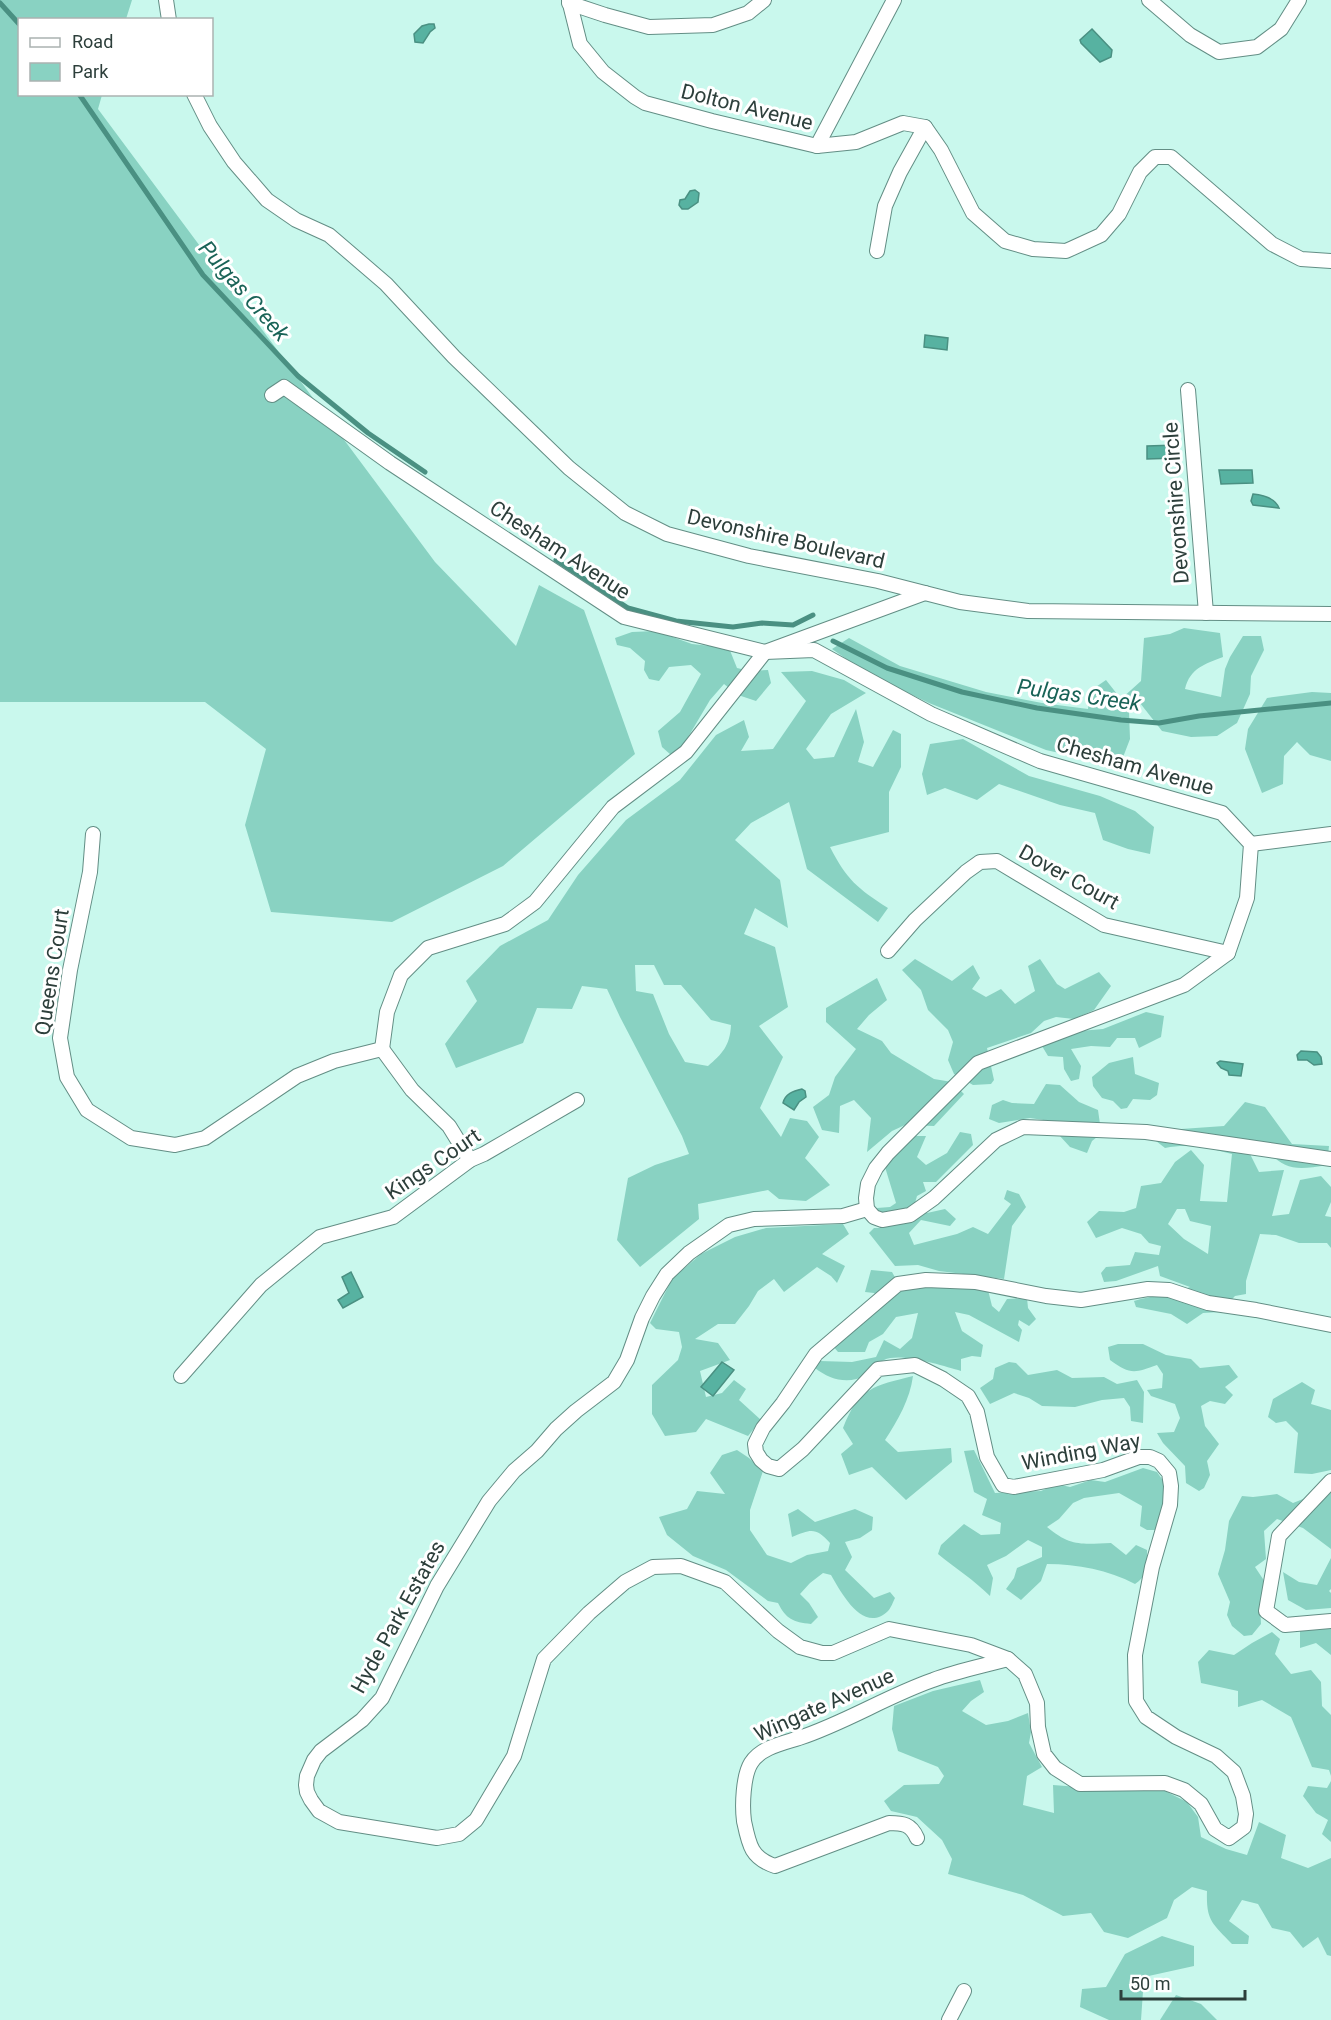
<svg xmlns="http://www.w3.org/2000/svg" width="1331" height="2020" font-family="Roboto,sans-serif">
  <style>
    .green { fill: #89d2c2; fill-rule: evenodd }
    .water { fill: #57b2a1; stroke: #4a9082; stroke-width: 1.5 }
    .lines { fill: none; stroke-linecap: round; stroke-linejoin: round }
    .stream { stroke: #4a9082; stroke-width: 5 }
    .street-casing { stroke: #638e85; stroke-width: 16 }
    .street { stroke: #fff; stroke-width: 14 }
    .labels { text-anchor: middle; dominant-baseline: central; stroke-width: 6; stroke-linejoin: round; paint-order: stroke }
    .street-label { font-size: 21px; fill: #2d3f3b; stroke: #fff }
    .water-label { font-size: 22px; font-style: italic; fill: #196357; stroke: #fff }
  </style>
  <rect width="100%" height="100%" fill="#c9f8ed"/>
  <g class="green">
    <path d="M 0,0 L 132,0 L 126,19 L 20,20 L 20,94 L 102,95 L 98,109 L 435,562 L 516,646 L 539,585 L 584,610 L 635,754 L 503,866 L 392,922 L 271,912 L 245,825 L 266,749 L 205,702 L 0,702 Z"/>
    <path d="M 1184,628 L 1220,633 L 1223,657 C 1205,664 1190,668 1185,689 L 1221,697 L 1225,669 L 1230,657 L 1243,636 L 1261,636 L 1264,650 L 1251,676 L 1250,694 L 1237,723 L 1217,736 L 1191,737 L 1162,731 L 1140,703 L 1129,712 L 1130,739 L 1120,765 L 1095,761 L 1046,750 L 929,703 L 865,672 L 832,649 L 849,638 L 900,666 L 986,692 L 1042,703 L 1088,709 L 1090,691 L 1106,680 L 1121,699 L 1141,681 L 1144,638 L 1170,634 Z"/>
    <path d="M 656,631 L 692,644 L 729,648 L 737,668 L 750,671 L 768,670 L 771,683 L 756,701 L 738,695 L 724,684 L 710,700 L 681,749 L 671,755 L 662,747 L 658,731 L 680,712 L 701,674 L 691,665 L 669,667 L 659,681 L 649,679 L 644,670 L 645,661 L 630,648 L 617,645 L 615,638 L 632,632 Z"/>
    <path d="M 812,671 L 844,680 L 866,693 L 831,714 L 806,749 L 814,759 L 834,757 L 856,709 L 864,742 L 858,762 L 873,767 L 893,730 L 901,734 L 901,767 L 889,792 L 889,832 L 830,847 C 847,880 857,888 888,908 L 878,922 L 807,869 L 789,802 L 751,823 L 735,840 L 780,880 L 788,928 L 755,908 L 744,934 L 775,947 L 788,1007 L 759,1026 L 783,1057 L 760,1108 L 781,1137 L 790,1118 L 807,1121 L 819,1137 L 805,1158 L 830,1185 L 806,1201 L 779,1199 L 768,1190 L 698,1204 L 699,1219 L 640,1267 L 617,1240 L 628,1178 L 655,1165 L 689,1154 L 682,1136 L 620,1017 L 607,989 L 582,986 L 572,1009 L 537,1008 L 523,1043 L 456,1068 L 445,1044 L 477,1001 L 466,981 L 500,946 L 548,920 L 578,875 L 626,820 L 680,780 L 716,735 L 744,720 L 749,737 L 741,751 L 773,749 L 806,701 L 781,672 ZM 635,965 L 654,965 L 664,985 L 681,985 L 711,1020 L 731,1025 C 730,1046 722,1054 708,1066 L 685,1062 L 669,1034 L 653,994 L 636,991 Z"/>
    <path d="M 1312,692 L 1331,693 L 1331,761 L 1310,755 L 1297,742 L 1284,756 L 1283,784 L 1262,793 L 1245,749 L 1248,729 L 1267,698 Z"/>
    <path d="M 963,739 L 1029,776 L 1100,796 L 1135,811 L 1154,827 L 1150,854 L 1128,849 L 1103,840 L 1095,813 L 1060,805 L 999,784 L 977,800 L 945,788 L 927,795 L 922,774 L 930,744 Z"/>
    <path d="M 915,959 L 952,981 L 973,965 L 980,978 L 972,989 L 986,997 L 1001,989 L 1015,1004 L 1035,991 L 1028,966 L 1040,959 L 1057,984 L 1065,989 L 1099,972 L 1111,986 L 1094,1010 L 1074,1019 L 1056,1017 L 1044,1021 L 1031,1033 L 987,1048 L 994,1080 L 991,1084 L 973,1085 L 954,1074 L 948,1060 L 953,1042 L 948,1030 L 928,1010 L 921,990 L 902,970 Z"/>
    <path d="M 877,978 L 887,1000 L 869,1015 L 857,1029 L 882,1041 L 891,1053 L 934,1079 L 952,1082 L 964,1094 L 934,1126 L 905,1125 L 892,1131 L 867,1152 L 871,1118 L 854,1100 L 840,1106 L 839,1133 L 822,1130 L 813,1107 L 829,1095 L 835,1077 L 856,1049 L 826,1022 L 826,1008 Z"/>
    <path d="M 1146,1012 L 1164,1016 L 1161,1037 L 1139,1048 L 1135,1038 L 1117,1038 L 1110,1047 L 1091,1046 L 1071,1049 L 1081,1066 L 1079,1079 L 1071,1081 L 1064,1069 L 1063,1057 L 1048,1056 L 1042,1046 L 1080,1031 L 1103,1029 Z"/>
    <path d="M 1133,1057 L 1135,1074 L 1159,1083 L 1157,1095 L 1150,1100 L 1133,1099 L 1127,1108 L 1121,1109 L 1113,1101 L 1102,1098 L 1093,1086 L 1092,1077 L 1109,1063 Z"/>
    <path d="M 1046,1084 L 1060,1085 L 1079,1102 L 1098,1110 L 1100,1124 L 1097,1137 L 1092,1141 L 1087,1153 L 1070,1147 L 1059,1135 L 1057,1122 L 1030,1118 L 999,1123 L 989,1119 L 992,1105 L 1003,1100 L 1012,1103 L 1034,1104 Z"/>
    <path d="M 1245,1102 L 1265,1107 L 1292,1144 L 1329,1146 L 1327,1165 C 1293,1171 1283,1170 1261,1143 L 1250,1154 L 1259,1172 L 1284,1170 L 1272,1216 L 1289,1214 L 1300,1180 L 1321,1176 L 1331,1187 L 1331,1202 L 1325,1216 L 1331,1217 L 1331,1248 L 1327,1243 L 1299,1243 L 1276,1235 L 1260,1234 L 1246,1281 L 1246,1294 L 1235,1296 L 1220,1312 L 1203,1313 L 1187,1324 L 1171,1314 L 1136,1307 L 1134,1301 C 1152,1295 1173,1295 1190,1287 L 1160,1276 L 1158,1266 L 1116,1281 L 1104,1282 L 1101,1273 L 1106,1267 L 1130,1265 L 1135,1252 L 1159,1255 L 1161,1246 L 1149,1243 L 1141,1234 L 1122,1228 L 1096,1238 L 1087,1222 L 1099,1211 L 1124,1212 L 1136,1208 L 1141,1186 L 1161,1183 L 1175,1162 L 1191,1150 L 1204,1165 L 1200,1201 L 1227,1202 L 1232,1154 C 1209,1148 1189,1143 1165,1148 L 1156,1141 L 1167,1130 L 1224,1126 ZM 1177,1209 L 1185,1209 L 1190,1221 L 1211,1226 L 1208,1254 L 1184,1239 L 1168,1224 Z"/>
    <path d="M 960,1132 L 971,1134 L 973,1145 L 936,1182 L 923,1182 L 926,1191 L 917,1196 L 915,1203 L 927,1213 L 945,1209 L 956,1219 L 950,1226 L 921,1220 L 909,1233 L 914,1245 L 957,1234 L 973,1227 L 988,1234 L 1011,1204 L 1004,1199 L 1007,1190 L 1019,1194 L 1026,1207 L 1012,1226 L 1004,1279 L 939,1271 L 918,1265 L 895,1266 L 869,1233 L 874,1228 L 884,1228 L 877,1208 L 890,1207 L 896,1203 L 885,1167 L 883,1154 L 913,1136 L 926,1136 L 917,1157 L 926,1165 L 947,1153 Z"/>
    <path d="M 843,1224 L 849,1234 L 822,1254 L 845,1266 L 837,1283 L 831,1276 L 817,1267 L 784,1292 L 774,1279 L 758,1291 L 749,1306 L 735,1324 L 718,1324 L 695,1339 L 718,1343 L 730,1360 L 700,1371 L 706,1397 L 722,1393 L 734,1380 L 746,1389 L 739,1400 L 761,1420 L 748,1436 L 706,1419 L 696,1432 L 665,1436 L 652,1414 L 652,1385 L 678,1360 L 682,1347 L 679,1332 L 656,1329 L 650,1323 L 672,1279 L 701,1254 L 735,1237 L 766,1228 Z"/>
    <path d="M 871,1270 L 892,1272 L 901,1288 L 925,1284 L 988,1290 L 992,1306 L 999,1312 L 1007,1299 L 1027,1298 L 1028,1308 L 1036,1319 L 1029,1326 L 1019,1320 L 1018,1325 L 1022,1330 L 1019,1342 L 969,1315 L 955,1312 L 962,1331 L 983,1345 L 981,1357 L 972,1356 L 961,1359 L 961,1371 C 943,1366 901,1352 884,1360 C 877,1363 872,1371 866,1375 C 849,1385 830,1380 815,1368 L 820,1361 L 852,1362 L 876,1357 L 884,1340 L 900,1349 L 912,1338 L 918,1313 L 896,1317 L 883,1334 L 869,1342 L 865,1352 L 838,1352 L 833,1346 L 867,1316 L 885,1304 L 874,1293 L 865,1292 Z"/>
    <path d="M 1118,1344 L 1143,1344 L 1166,1355 L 1191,1359 L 1200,1368 L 1229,1365 L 1238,1377 L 1225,1387 L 1233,1395 L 1225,1404 L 1210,1401 L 1201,1406 L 1205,1426 L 1219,1444 L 1207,1461 L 1210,1475 L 1204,1488 L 1199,1491 L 1186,1483 L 1185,1466 L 1163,1443 L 1157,1433 L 1174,1432 L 1180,1418 L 1175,1404 L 1151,1396 L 1147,1390 L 1162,1388 L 1163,1374 L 1157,1365 C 1135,1373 1130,1375 1110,1360 L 1108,1347 Z"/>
    <path d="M 1009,1362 L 1016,1363 L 1028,1375 L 1057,1370 L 1072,1378 L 1104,1377 L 1117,1384 L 1137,1380 L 1144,1392 L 1143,1423 L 1131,1421 L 1130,1407 L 1124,1398 L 1102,1400 L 1075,1407 L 1042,1406 L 1029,1398 L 1014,1393 L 990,1404 L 980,1388 L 993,1379 L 995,1368 Z"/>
    <path d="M 913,1376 C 910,1399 898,1420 885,1440 L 898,1452 L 951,1448 L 952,1462 L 906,1500 L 872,1467 L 849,1475 L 841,1454 L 853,1444 L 843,1428 C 859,1387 874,1386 913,1376 Z"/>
    <path d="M 1302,1382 L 1315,1390 L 1311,1404 L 1331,1410 L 1331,1470 L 1312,1474 L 1294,1473 L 1298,1433 L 1286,1421 L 1276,1423 L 1268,1417 L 1273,1399 Z"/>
    <path d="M 737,1450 L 749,1458 L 763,1471 L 750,1510 L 750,1530 L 767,1555 L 791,1563 L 807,1555 L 828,1551 L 830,1543 C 816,1527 811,1529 792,1537 L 788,1514 L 798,1509 L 815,1522 L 855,1509 L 873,1517 L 872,1530 L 860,1538 L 845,1542 L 852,1557 L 845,1570 L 874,1598 L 890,1592 L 895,1598 C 893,1602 891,1608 888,1611 C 863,1635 841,1592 831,1575 L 823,1573 L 810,1583 L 800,1594 L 809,1603 L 818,1617 L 811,1624 C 793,1622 786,1619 778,1603 L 768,1601 L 726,1570 L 693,1556 L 667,1535 L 659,1517 L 687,1509 L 697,1491 L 725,1494 L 710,1473 L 722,1455 Z"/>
    <path d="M 974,1450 L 995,1493 L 1041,1491 L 1057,1484 L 1070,1487 L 1091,1480 L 1105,1482 L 1143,1468 L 1157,1472 L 1164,1482 L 1165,1499 L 1156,1530 L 1147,1530 L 1140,1526 L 1142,1506 L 1119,1493 L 1084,1498 L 1073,1503 L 1059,1519 L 1047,1527 C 1071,1547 1082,1544 1111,1543 L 1126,1555 L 1136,1545 L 1147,1550 C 1147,1564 1148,1576 1135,1584 C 1108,1570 1078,1564 1047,1564 L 1041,1581 L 1021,1600 L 1006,1589 L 1014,1578 L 1017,1568 L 1042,1557 L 1042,1547 L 1028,1540 L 1006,1556 L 987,1565 L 993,1578 L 990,1596 C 974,1580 955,1568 938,1554 L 941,1545 L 964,1524 L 981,1535 L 1000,1534 L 1001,1523 L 982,1515 L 987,1499 L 974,1492 L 964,1451 Z"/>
    <path d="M 1331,1488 L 1331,1549 L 1303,1528 L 1277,1519 L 1264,1531 L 1266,1559 L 1255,1567 L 1265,1582 L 1260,1604 L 1261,1624 L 1252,1635 L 1244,1636 L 1232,1626 L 1227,1615 L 1230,1602 L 1218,1574 L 1225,1550 L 1229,1521 L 1242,1496 L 1253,1497 L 1277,1494 L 1293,1503 Z"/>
    <path d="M 1331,1558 L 1331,1589 L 1329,1591 L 1331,1593 L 1331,1608 L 1306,1610 L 1288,1600 L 1283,1572 L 1299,1582 L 1317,1585 Z"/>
    <path d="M 1311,1627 L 1331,1629 L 1331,1655 L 1316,1643 L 1300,1648 L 1300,1630 Z"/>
    <path d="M 1272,1632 L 1280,1639 L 1275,1654 L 1291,1674 L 1311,1670 L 1321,1682 L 1322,1706 L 1331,1715 L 1331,1776 L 1329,1770 L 1312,1767 L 1291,1717 L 1262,1700 L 1238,1707 L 1238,1691 L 1201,1683 L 1198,1662 L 1209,1650 L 1234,1655 L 1252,1643 Z"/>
    <path d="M 980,1680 L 984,1692 L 971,1701 L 962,1711 L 986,1725 L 1008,1721 L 1028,1713 L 1031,1732 L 1029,1743 L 1042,1767 L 1027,1776 L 1023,1805 L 1054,1813 L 1053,1785 L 1129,1791 L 1165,1791 L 1187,1802 L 1198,1817 L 1201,1837 L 1226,1849 L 1247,1855 L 1259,1822 L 1286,1835 L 1281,1858 L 1308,1868 L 1331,1858 L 1331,1956 L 1327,1955 L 1318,1937 L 1303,1948 L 1290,1932 L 1272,1928 L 1258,1904 L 1242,1900 L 1229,1921 L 1249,1936 L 1248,1944 L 1232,1944 C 1212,1923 1206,1921 1207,1891 L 1192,1887 L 1174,1900 L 1167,1918 L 1128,1938 L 1104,1932 L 1091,1913 L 1063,1916 L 1023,1895 L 948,1874 L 952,1859 L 942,1840 L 917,1817 L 891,1811 L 884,1801 L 904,1785 L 939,1784 L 944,1776 L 938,1767 L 898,1751 L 892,1729 L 894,1706 L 933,1691 Z"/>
    <path d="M 1331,1781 L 1331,1842 L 1322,1834 L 1328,1820 L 1316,1813 L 1303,1796 L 1308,1786 L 1327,1788 Z"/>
    <path d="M 1162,1936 L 1194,1946 L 1194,1966 L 1144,1977 L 1141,2020 L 1109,2020 L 1080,2007 L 1082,1989 L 1106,1987 L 1125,1954 Z"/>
    <path d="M 1176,1995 L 1201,2004 L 1217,2020 L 1160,2020 Z"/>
  </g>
  <g class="water">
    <path d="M 429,24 L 434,24 L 435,28 L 430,32 L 423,43 L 415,42 L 414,34 L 422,26 Z"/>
    <path d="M 1092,29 L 1112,50 L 1111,57 L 1100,62 L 1081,43 L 1080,40 Z"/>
    <path d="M 695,190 L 699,193 L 698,202 L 688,209 L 682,209 L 679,205 L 680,200 L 685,199 L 690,191 Z"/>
    <path d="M 925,335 L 948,338 L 947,350 L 924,347 Z"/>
    <path d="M 1177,445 L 1177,458 L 1147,459 L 1147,446 Z"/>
    <path d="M 1219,470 L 1252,470 L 1253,483 L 1221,484 Z"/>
    <path d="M 1253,494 C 1263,495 1275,498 1279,508 L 1253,505 L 1251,501 Z"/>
    <path d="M 1301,1051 L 1317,1052 L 1321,1057 L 1322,1064 L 1314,1065 L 1307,1060 L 1298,1060 L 1297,1055 Z"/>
    <path d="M 1220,1061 L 1243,1064 L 1241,1076 L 1229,1075 L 1228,1071 L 1221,1068 L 1217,1063 Z"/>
    <path d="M 802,1089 L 805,1091 L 806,1097 L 799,1102 L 794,1110 L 783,1103 C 785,1094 793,1091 802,1089 Z"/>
    <path d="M 351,1272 L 363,1297 L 343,1308 L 338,1300 L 349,1293 L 342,1277 Z"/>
    <path d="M 722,1362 L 734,1370 L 713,1396 L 701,1387 Z"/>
  </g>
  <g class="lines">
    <g class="stream">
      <path d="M 0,3 L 20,25"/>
      <path d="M 79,94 L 203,275 L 298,376 L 368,433 L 425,472"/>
      <path d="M 556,560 L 628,608 L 676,621 L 733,627 L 762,623 L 793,625 L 813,615"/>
      <path d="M 833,641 L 887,668 L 962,692 L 1037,708 L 1121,720 L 1159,723 L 1199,716 L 1331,703"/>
    </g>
    <defs>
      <g id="street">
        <path d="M 166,0 L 169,20"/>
        <path d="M 569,0 L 580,44 L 603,72 L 635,97 L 645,103 L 712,121 L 817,146 L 856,142 L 903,123 L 925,127 L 941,150 L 973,213 L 1005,241 L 1033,249 L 1066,251 L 1101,235 L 1119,214 L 1140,172 L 1155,157 L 1171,157 L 1272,244 L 1301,259 L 1331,261"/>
        <path d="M 1149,0 L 1190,35 L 1219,52 L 1257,47 L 1281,29 L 1299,0"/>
        <path d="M 569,3 L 605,15 L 649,27 L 713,25 L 748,13 L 764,0"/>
        <path d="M 194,94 L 210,126 L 234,162 L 267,200 L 296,220 L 329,235 L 386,284 L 454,357 L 569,468 L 625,513 L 667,534 L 749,556 L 878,581 L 960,602 L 1028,611 L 1331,614"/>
        <path d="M 817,146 L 894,0"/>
        <path d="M 877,251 L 885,206 L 900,172 L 925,127"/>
        <path d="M 1188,390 L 1206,613"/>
        <path d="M 272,395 L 284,387 L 390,463 L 624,617 L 765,652 L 814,650 L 931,714 L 1040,761 L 1222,813 L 1251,844 L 1247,898 L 1228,953 L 1184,985 L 978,1063 L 888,1153 L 876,1168 L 868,1184 L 866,1198 L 867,1209 L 874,1217 L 882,1220 L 910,1215 L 934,1198 L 996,1140 L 1023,1127 L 1146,1132 L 1331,1159"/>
        <path d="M 93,834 L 90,872 L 70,970 L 60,1038 L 67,1077 L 87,1110 L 131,1138 L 175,1145 L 205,1138 L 297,1076 L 334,1061 L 382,1049"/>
        <path d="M 1251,844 L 1331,834"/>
        <path d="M 888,951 L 915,920 L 966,872 L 980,862 L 997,861 L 1104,925 L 1228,953"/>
        <path d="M 382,1049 L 387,1012 L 401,975 L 428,948 L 505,924 L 535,902 L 613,807 L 686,752 L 765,652 L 925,593"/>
        <path d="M 382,1049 L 412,1090 L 449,1126 L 470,1160"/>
        <path d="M 867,1209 L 843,1216 L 754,1219 L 729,1225 L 689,1253 L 667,1274 L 653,1296 L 642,1318 L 627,1360 L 614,1382 L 576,1411 L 556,1429 L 537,1451 L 514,1471 L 489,1501 L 437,1586 L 382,1698 L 362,1720 L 321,1751 L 314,1760 L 307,1776 L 306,1785 L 307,1792 L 311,1800 L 319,1811 L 339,1822 L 437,1838 L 459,1834 L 476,1820 L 514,1756 L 544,1659 L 589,1613 L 625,1582 L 653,1567 L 681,1566 L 725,1582 L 778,1631 L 800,1647 L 822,1653 L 833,1653 L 889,1629 L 971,1645 L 1008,1659 L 1025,1674 L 1037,1703 L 1038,1727 L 1044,1754 L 1055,1768 L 1080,1784 L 1165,1783 L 1184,1790 L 1201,1804 L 1215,1829 L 1229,1838 L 1244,1827 L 1246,1814 L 1243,1796 L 1234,1772 L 1216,1756 L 1176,1737 L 1146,1717 L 1136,1701 L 1135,1655 L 1152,1567 L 1170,1505 L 1171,1486 L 1169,1473 L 1159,1461 L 1150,1457 L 1139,1457 L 1103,1470 L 1014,1487 L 1003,1485 L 987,1457 L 977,1412 L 968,1396 L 943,1379 L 915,1365 L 878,1369 L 803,1449 L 779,1469 L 768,1466 L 761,1460 L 756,1452 L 755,1444 L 763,1428 L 783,1403 L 816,1354 L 898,1284 L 926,1280 L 975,1282 L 1046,1296 L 1081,1300 L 1148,1289 L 1169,1290 L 1208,1303 L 1256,1310 L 1331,1325"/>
        <path d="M 181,1376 L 261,1285 L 320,1237 L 393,1217 L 470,1160 L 484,1154 L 577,1100"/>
        <path d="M 1331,1481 L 1279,1536 L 1266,1611 L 1285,1625 L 1331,1621"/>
        <path d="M 917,1838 C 911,1824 903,1823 889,1823 L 775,1866 C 751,1858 749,1845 744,1821 C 742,1806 743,1776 751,1763 C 761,1747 784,1743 799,1738 C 845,1723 887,1696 933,1680 C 957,1671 983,1666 1008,1659"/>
        <path d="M 949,2020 L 964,1991"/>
      </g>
    </defs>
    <use href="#street" class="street-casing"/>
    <use href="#street" class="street"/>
  </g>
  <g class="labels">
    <g class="street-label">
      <text transform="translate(747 107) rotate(14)">Dolton Avenue</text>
      <text transform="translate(1176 503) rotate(-94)">Devonshire Circle</text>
      <text transform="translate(786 539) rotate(13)">Devonshire Boulevard</text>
      <text transform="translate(560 550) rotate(33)">Chesham Avenue</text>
      <text transform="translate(1135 766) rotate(16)">Chesham Avenue</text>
      <text transform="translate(1069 877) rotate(29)">Dover Court</text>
      <text transform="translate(52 972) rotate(-81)">Queens Court</text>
      <text transform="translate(433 1164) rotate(-34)">Kings Court</text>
      <text transform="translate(1081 1452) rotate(-11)">Winding Way</text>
      <text transform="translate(398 1617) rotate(-61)">Hyde Park Estates</text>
      <text transform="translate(824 1705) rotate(-24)">Wingate Avenue</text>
    </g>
    <g class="water-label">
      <text transform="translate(244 291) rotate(49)">Pulgas Creek</text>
      <text transform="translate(1079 695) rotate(8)">Pulgas Creek</text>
    </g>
  </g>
  <rect x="18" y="18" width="195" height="78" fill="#ffffff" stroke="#abb2b1" stroke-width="1.5"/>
  <rect x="30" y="38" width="30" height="9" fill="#ffffff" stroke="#abb2b1" stroke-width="1.5"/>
  <text x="72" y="48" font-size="18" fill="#2d3f3b">Road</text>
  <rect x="30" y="63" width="30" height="18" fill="#89d2c2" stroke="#abb2b1" stroke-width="1.5"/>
  <text x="72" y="78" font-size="18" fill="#2d3f3b">Park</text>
  <path d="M1121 1990v9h124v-9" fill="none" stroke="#2d3f3b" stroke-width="3"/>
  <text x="1130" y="1990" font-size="18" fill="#2d3f3b" stroke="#ffffff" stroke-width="4.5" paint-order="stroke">50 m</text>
</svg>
